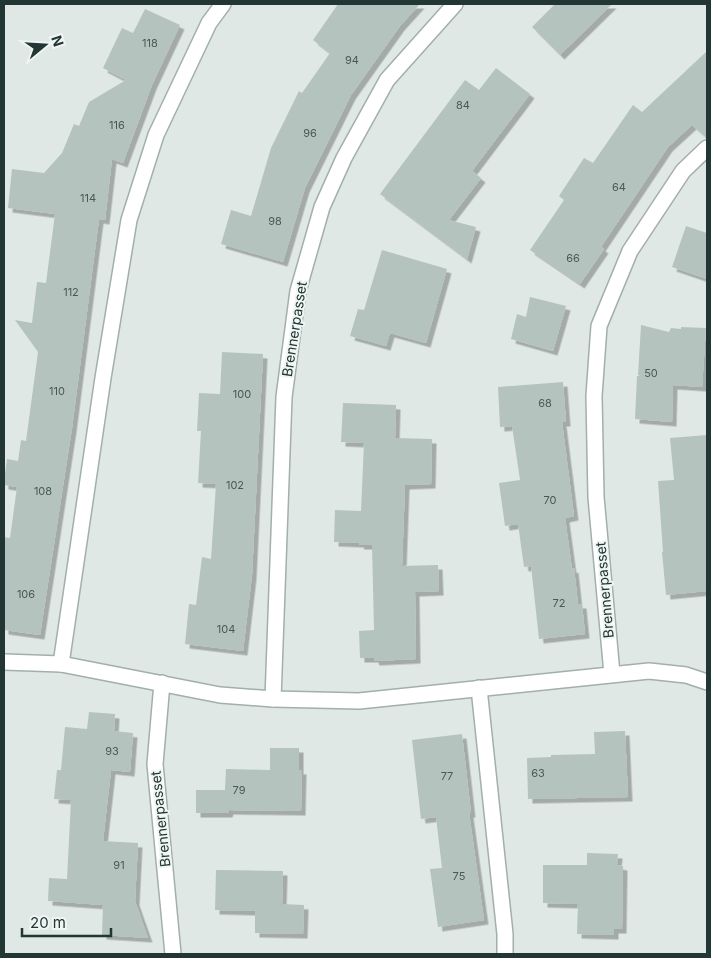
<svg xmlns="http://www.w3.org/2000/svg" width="711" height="958" font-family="Inter,sans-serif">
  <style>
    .building { fill: #b5c3be; filter: url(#shadow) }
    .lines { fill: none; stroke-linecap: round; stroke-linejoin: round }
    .minor-casing { stroke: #a3afac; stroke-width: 18 }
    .minor { stroke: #fff; stroke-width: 15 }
    .labels { text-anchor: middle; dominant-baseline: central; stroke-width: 4; stroke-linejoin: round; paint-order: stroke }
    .number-label { font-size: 11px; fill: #475956 }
    .street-label { font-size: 14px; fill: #223633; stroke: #eff5f3 }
  </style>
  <defs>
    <filter id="shadow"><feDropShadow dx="4.5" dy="4.5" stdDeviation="0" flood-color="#0004"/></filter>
  </defs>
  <rect width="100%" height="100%" fill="#dfe8e5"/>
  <g class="building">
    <path d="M 338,4 L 420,4 L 400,26 L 351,95 L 305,188 L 283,262 L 221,244 L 231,210 L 251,216 L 271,148 L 299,91 L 302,93 L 330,53 L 313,40 Z"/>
    <path d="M 555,4 L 612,4 L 560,55 L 532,27 Z"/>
    <path d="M 145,9 L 180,25 L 152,85 L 123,163 L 112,159 L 105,220 L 99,219 L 72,428 L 40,635 L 4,630 L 4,537 L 10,538 L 17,487 L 4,485 L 4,482 L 7,459 L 18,461 L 21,440 L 26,441 L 38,352 L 15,320 L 32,323 L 37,282 L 46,283 L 55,214 L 8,208 L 12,169 L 44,173 L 62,153 L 74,124 L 79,126 L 89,102 L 126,80 L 103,68 L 122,28 L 133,33 Z"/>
    <path d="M 707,51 L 707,138 L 692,125 L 668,147 L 601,247 L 604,249 L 580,284 L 530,250 L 564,200 L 559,196 L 584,158 L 593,163 L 633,105 L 642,112 Z"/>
    <path d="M 496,68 L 530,94 L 472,171 L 481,178 L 449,220 L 476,227 L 467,259 L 380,194 L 465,80 L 479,90 Z"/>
    <path d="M 686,226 L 707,233 L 707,279 L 672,267 Z"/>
    <path d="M 382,250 L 447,269 L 426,343 L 390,333 L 386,346 L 350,336 L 358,309 L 364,310 Z"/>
    <path d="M 530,297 L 566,306 L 553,351 L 511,339 L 517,314 L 526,317 Z"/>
    <path d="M 641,325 L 669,332 L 671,328 L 681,329 L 681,327 L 706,328 L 702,387 L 673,385 L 672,422 L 635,419 L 637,376 L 640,376 L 638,375 Z"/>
    <path d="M 222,352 L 263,354 L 252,575 L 243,651 L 185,644 L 189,604 L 196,605 L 202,557 L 211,559 L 216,484 L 198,483 L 201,431 L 197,431 L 199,393 L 220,394 Z"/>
    <path d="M 563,382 L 566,422 L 562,422 L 574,516 L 565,518 L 572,569 L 574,568 L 578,604 L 582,604 L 585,634 L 539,639 L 531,566 L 524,567 L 518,524 L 505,526 L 499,483 L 520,480 L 512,426 L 500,427 L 498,387 Z"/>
    <path d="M 343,403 L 396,405 L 395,438 L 432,439 L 431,484 L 405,485 L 402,566 L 438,565 L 439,591 L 415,592 L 416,659 L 375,661 L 374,658 L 360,658 L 359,631 L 374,630 L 372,545 L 359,545 L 360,543 L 334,542 L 335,510 L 361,511 L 364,443 L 341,442 Z"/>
    <path d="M 707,435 L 707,591 L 666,595 L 662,552 L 663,552 L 658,481 L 674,480 L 670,438 Z"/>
    <path d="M 89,712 L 115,714 L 114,731 L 133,733 L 130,772 L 111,770 L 103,841 L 138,843 L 135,901 L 148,938 L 102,935 L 103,905 L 48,901 L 49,878 L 67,879 L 71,800 L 54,799 L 57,770 L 61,770 L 65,727 L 87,729 Z"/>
    <path d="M 625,731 L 628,797 L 528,799 L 527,758 L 551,757 L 551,755 L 595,754 L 594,732 Z"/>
    <path d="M 462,734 L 471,813 L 469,813 L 484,920 L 438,927 L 430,869 L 442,868 L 436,817 L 421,819 L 412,740 Z"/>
    <path d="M 270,748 L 299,748 L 299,770 L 302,770 L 301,811 L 229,810 L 228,813 L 196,813 L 196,790 L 225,790 L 226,769 L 270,770 Z"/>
    <path d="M 587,853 L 618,854 L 617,865 L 623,866 L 622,929 L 614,929 L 614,935 L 577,934 L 578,904 L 543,903 L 543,865 L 587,865 Z"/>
    <path d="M 216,870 L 283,871 L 282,904 L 304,905 L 303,934 L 255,933 L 255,911 L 215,910 Z"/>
  </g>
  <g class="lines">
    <defs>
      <g id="minor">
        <path d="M 4,662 L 61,664 L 220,695 L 273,699 L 359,701 L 649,671 L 686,675 L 707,682"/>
        <path d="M 61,664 L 103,378 L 129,220 L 156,135 L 209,23 L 223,4"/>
        <path d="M 612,674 L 596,497 L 594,396 L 599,326 L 630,251 L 683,171 L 707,148"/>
        <path d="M 162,683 L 155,764 L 173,954"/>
        <path d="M 479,688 L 505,934 L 505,954"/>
        <path d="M 273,699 L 284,397 L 298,291 L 322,207 L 344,158 L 387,80 L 455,4"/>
      </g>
    </defs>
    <use href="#minor" class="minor-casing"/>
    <use href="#minor" class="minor"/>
  </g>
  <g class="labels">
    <g class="number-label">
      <text x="150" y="43">118</text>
      <text x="352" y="60">94</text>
      <text x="463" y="105">84</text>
      <text x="117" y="125">116</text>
      <text x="310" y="133">96</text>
      <text x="619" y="187">64</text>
      <text x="88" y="198">114</text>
      <text x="275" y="221">98</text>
      <text x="573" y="258">66</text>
      <text x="71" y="292">112</text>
      <text x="651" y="373">50</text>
      <text x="57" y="391">110</text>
      <text x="242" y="394">100</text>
      <text x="545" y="403">68</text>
      <text x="235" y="485">102</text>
      <text x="43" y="491">108</text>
      <text x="550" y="500">70</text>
      <text x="26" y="594">106</text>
      <text x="559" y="603">72</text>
      <text x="226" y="629">104</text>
      <text x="112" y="751">93</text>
      <text x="538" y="773">63</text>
      <text x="447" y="776">77</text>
      <text x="239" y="790">79</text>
      <text x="119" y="865">91</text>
      <text x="459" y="876">75</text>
    </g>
    <g class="street-label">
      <text transform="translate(294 329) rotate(-81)">Brennerpasset</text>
      <text transform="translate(604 590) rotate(-95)">Brennerpasset</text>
      <text transform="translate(160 819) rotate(-96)">Brennerpasset</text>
    </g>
  </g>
  <rect width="711" height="958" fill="none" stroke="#223633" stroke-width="10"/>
  <g transform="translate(45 45) rotate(72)" stroke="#eff5f3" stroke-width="4" paint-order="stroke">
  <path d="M0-4L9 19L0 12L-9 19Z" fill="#223633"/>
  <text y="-8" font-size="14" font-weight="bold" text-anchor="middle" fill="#223633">N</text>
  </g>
  <path d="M22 928v8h89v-8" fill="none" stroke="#223633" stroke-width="2.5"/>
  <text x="30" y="928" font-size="15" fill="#223633" stroke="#eff5f3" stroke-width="4" paint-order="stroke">20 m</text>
</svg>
